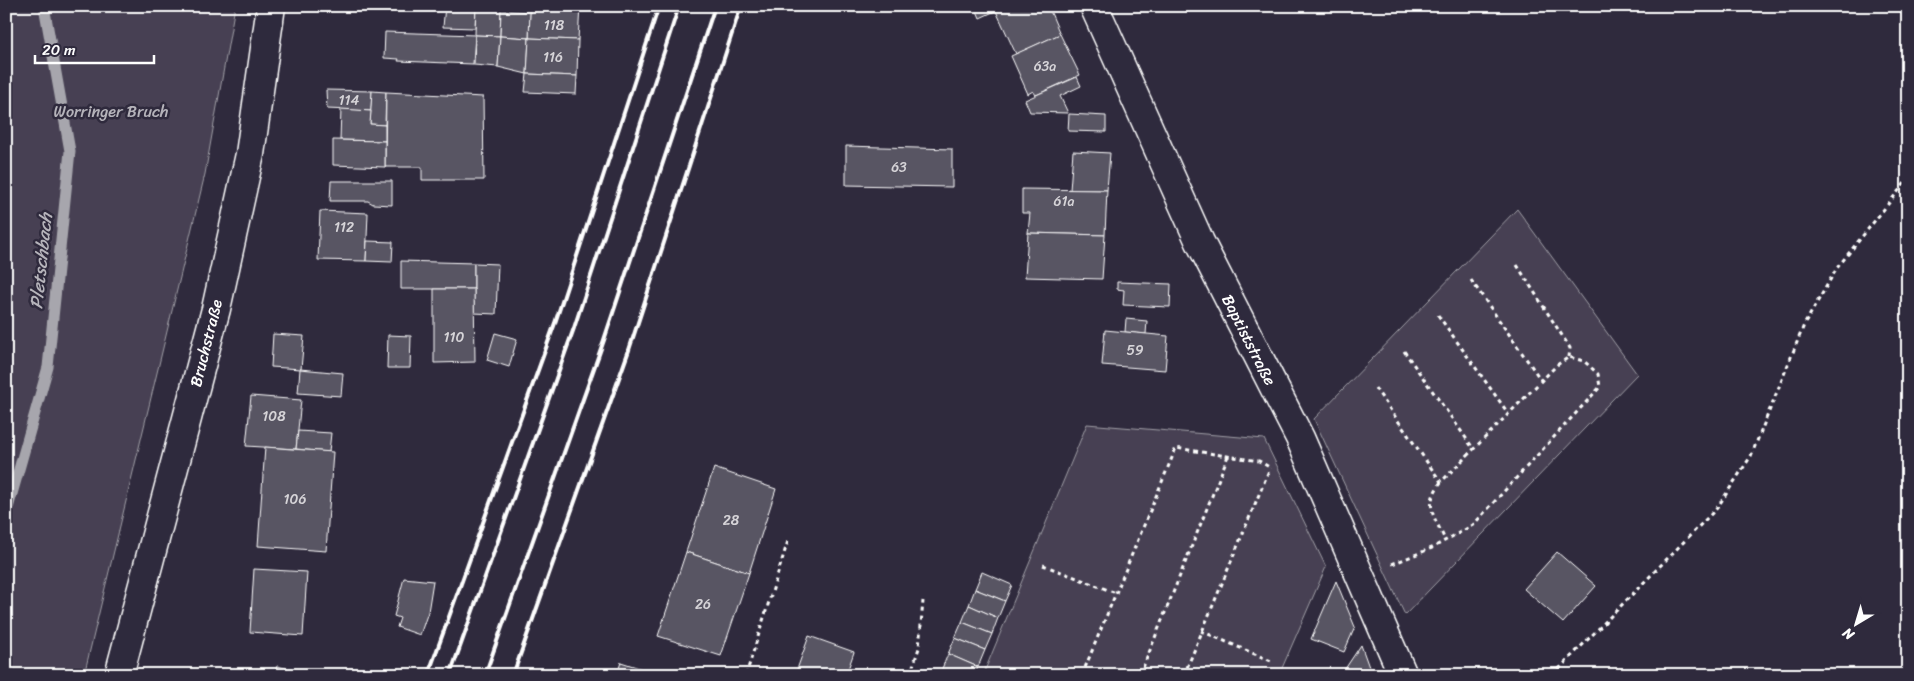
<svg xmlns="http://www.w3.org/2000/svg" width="1914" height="681" font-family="Sriracha,sans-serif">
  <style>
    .green { fill: #464152; stroke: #a2a0a8 }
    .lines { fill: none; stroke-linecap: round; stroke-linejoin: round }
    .stream { stroke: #a7a6ad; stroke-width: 11 }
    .building { fill: #595564; stroke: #fff }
    .street-casing { stroke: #fff; stroke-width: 31 }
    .secondary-casing { stroke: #fff; stroke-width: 31 }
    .path { stroke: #fff; stroke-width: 3; stroke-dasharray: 4 4; stroke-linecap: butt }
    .street { stroke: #2f2a3d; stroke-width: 28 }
    .secondary { stroke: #2f2a3d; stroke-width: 28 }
    .rail { stroke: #fff; stroke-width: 4 }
    .labels { text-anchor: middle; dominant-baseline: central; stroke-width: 5; stroke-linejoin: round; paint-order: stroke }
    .number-label { font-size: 14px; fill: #d6d4d8 }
    .park-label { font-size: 16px; fill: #b5b3ba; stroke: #2f2a3d }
    .street-label { font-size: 16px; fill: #fff; stroke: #2f2a3d }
    .water-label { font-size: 18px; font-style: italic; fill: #b6b4bb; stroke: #2f2a3d }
  </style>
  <rect width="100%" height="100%" fill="#2f2a3d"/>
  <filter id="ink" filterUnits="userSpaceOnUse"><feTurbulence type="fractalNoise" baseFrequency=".02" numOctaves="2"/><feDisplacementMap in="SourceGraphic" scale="10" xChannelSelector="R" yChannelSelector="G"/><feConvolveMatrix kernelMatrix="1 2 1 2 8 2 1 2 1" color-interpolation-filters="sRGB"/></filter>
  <g filter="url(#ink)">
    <g class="green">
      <path d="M 6,6 L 235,6 L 205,174 L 84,675 L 6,675 Z"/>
      <path d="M 1517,209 L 1637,374 L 1405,615 L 1314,419 Z"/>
      <path d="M 1087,424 L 1264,439 L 1326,567 L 1279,675 L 983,675 Z"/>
    </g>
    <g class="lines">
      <path class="stream" d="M 6,515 L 48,367 L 70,151 L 44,6"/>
    </g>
    <g class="building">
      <path d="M 445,6 L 476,6 L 475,28 L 443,27 Z"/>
      <path d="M 476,6 L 501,7 L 500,36 L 475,35 Z"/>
      <path d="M 530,6 L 580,6 L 578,40 L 529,38 Z"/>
      <path d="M 975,6 L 1006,6 L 980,18 Z"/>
      <path d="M 1006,6 L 1048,6 L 1060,34 L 1016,54 L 996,11 Z"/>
      <path d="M 501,10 L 530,12 L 529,38 L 500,36 Z"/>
      <path d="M 385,32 L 475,35 L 473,64 L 398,61 L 399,59 L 384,58 Z"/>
      <path d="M 1060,34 L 1080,75 L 1036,95 L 1033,91 L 1028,94 L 1011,56 Z"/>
      <path d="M 475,35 L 500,36 L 498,67 L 474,65 Z"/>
      <path d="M 500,36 L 529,38 L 527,74 L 498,67 Z"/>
      <path d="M 529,38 L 578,40 L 577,76 L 527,74 Z"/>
      <path d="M 527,74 L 577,76 L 576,94 L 525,92 Z"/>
      <path d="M 1077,77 L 1081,86 L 1060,96 L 1068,113 L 1030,112 L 1025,100 Z"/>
      <path d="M 326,90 L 372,91 L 371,111 L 327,109 Z"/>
      <path d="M 372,91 L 386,92 L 385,125 L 370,124 Z"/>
      <path d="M 386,92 L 483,97 L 484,180 L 422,180 L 422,167 L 385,167 Z"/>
      <path d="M 341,109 L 371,111 L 370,124 L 385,125 L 385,141 L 340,140 Z"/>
      <path d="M 1069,114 L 1106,116 L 1106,132 L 1068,131 Z"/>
      <path d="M 333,140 L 385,141 L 385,167 L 333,165 Z"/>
      <path d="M 846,146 L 952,149 L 952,187 L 846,185 Z"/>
      <path d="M 1073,151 L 1110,153 L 1107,190 L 1070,190 Z"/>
      <path d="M 331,181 L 392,181 L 392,205 L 373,204 L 368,201 L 330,201 Z"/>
      <path d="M 1022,189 L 1107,190 L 1105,235 L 1028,233 L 1030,213 L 1022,213 Z"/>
      <path d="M 320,211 L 368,213 L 366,261 L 318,260 Z"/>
      <path d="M 1028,233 L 1105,235 L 1102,279 L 1025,277 Z"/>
      <path d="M 367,241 L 393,242 L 392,262 L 366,261 Z"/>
      <path d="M 401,261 L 474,263 L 474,289 L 401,289 Z"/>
      <path d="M 474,263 L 498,264 L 496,314 L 474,313 Z"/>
      <path d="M 1117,282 L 1171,284 L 1170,307 L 1123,305 L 1124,290 L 1117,289 Z"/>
      <path d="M 434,289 L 474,289 L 475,362 L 434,363 Z"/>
      <path d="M 1126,319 L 1147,321 L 1146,334 L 1125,332 Z"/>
      <path d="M 1105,330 L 1168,336 L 1165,370 L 1102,365 Z"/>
      <path d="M 495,333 L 517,339 L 509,367 L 487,360 Z"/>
      <path d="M 273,334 L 304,336 L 301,369 L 271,367 Z"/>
      <path d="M 388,335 L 411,336 L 410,368 L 387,368 Z"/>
      <path d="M 300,369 L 343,373 L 341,396 L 298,393 Z"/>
      <path d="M 251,396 L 301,400 L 296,449 L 246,446 Z"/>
      <path d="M 298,431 L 331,433 L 329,452 L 296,449 Z"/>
      <path d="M 265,447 L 333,452 L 326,551 L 258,546 Z"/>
      <path d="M 714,468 L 776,489 L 749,573 L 686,552 Z"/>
      <path d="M 686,552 L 749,573 L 721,656 L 658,636 Z"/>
      <path d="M 1557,552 L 1596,586 L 1563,623 L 1524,589 Z"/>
      <path d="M 254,569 L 307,572 L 303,636 L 250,632 Z"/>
      <path d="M 982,572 L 1012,585 L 1005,601 L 975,589 Z"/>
      <path d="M 404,578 L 433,581 L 428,612 L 420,635 L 397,627 L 400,618 L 394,616 Z"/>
      <path d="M 1336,581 L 1355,627 L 1344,652 L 1311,639 Z"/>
      <path d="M 975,589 L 1005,601 L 998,618 L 969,605 Z"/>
      <path d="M 969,605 L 998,618 L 992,634 L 962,622 Z"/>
      <path d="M 962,622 L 992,634 L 985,650 L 955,638 Z"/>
      <path d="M 809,636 L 854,652 L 846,675 L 795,675 Z"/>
      <path d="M 955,638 L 985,650 L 978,667 L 948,654 Z"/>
      <path d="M 1361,645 L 1370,670 L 1367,675 L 1341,675 Z"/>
      <path d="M 948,654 L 978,667 L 975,675 L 951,675 L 941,671 Z"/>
      <path d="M 621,662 L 661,675 L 617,675 Z"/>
      <path d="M 277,666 L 308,674 L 275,675 Z"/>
    </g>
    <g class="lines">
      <defs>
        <path id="street" d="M 1094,6 L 1200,242 L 1300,438 L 1403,675"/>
        <path id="secondary" d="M 119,675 L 216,309 L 250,154 L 271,6"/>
      </defs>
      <use href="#street" class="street-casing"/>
      <use href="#secondary" class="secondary-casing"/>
      <g class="path">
        <path d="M 1517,265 L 1570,348 L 1569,357"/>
        <path d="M 1471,280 L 1541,380"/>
        <path d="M 1438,315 L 1508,413"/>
        <path d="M 1404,351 L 1473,448"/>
        <path d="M 1375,388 L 1441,482"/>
        <path d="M 1392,564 L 1432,548 L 1473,525 L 1600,387 L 1598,374 L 1584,361 L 1569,357 L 1557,365 L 1441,482 C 1423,507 1434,515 1445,540"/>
        <path d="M 1043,565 L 1116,593"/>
        <path d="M 1201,631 L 1271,661"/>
        <path d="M 746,675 L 788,541"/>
        <path d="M 910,675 L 919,648 L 923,601"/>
        <path d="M 1082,675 L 1176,448 L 1259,461 L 1271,468"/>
        <path d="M 1140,675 L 1228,456"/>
        <path d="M 1184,675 L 1270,468"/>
        <path d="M 1553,675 L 1717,508 L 1751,456 L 1804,325 L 1837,268 L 1908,179"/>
      </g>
      <use href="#street" class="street"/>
      <use href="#secondary" class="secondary"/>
      <g class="rail">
        <path d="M 428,675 L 555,323 L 659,6"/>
        <path d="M 450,675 L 574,328 L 679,6"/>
        <path d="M 485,675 L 604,340 L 715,6"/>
        <path d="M 513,675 L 629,350 L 741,6"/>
      </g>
    </g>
  </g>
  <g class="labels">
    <g class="number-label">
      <text x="554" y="25">118</text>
      <text x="553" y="57">116</text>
      <text x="1045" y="66">63a</text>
      <text x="349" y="100">114</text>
      <text x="899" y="167">63</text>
      <text x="1064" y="201">61a</text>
      <text x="344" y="227">112</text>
      <text x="454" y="337">110</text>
      <text x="1135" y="350">59</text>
      <text x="274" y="416">108</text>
      <text x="295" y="499">106</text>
      <text x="731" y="520">28</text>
      <text x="703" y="604">26</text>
    </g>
    <g class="park-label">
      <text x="111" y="111">Worringer Bruch</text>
    </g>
    <g class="street-label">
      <text transform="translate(1249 340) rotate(63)">Baptiststraße</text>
      <text transform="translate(206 343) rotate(-76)">Bruchstraße</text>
    </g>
    <g class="water-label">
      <text transform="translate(41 261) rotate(-84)">Pletschbach</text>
    </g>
  </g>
  <rect width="1914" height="681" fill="none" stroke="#2f2a3d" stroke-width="25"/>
  <rect x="12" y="12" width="1889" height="656" fill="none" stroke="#fff" stroke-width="2" filter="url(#ink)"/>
  <g transform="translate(1856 624) rotate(218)" stroke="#2f2a3d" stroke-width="4" paint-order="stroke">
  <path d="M0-4L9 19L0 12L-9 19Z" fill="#ffffff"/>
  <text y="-8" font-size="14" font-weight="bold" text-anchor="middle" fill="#ffffff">N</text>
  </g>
  <path d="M35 55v8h119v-8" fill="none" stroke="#ffffff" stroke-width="2.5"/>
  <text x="42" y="55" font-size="15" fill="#ffffff" stroke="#2f2a3d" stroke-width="4" paint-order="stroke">20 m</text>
</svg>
